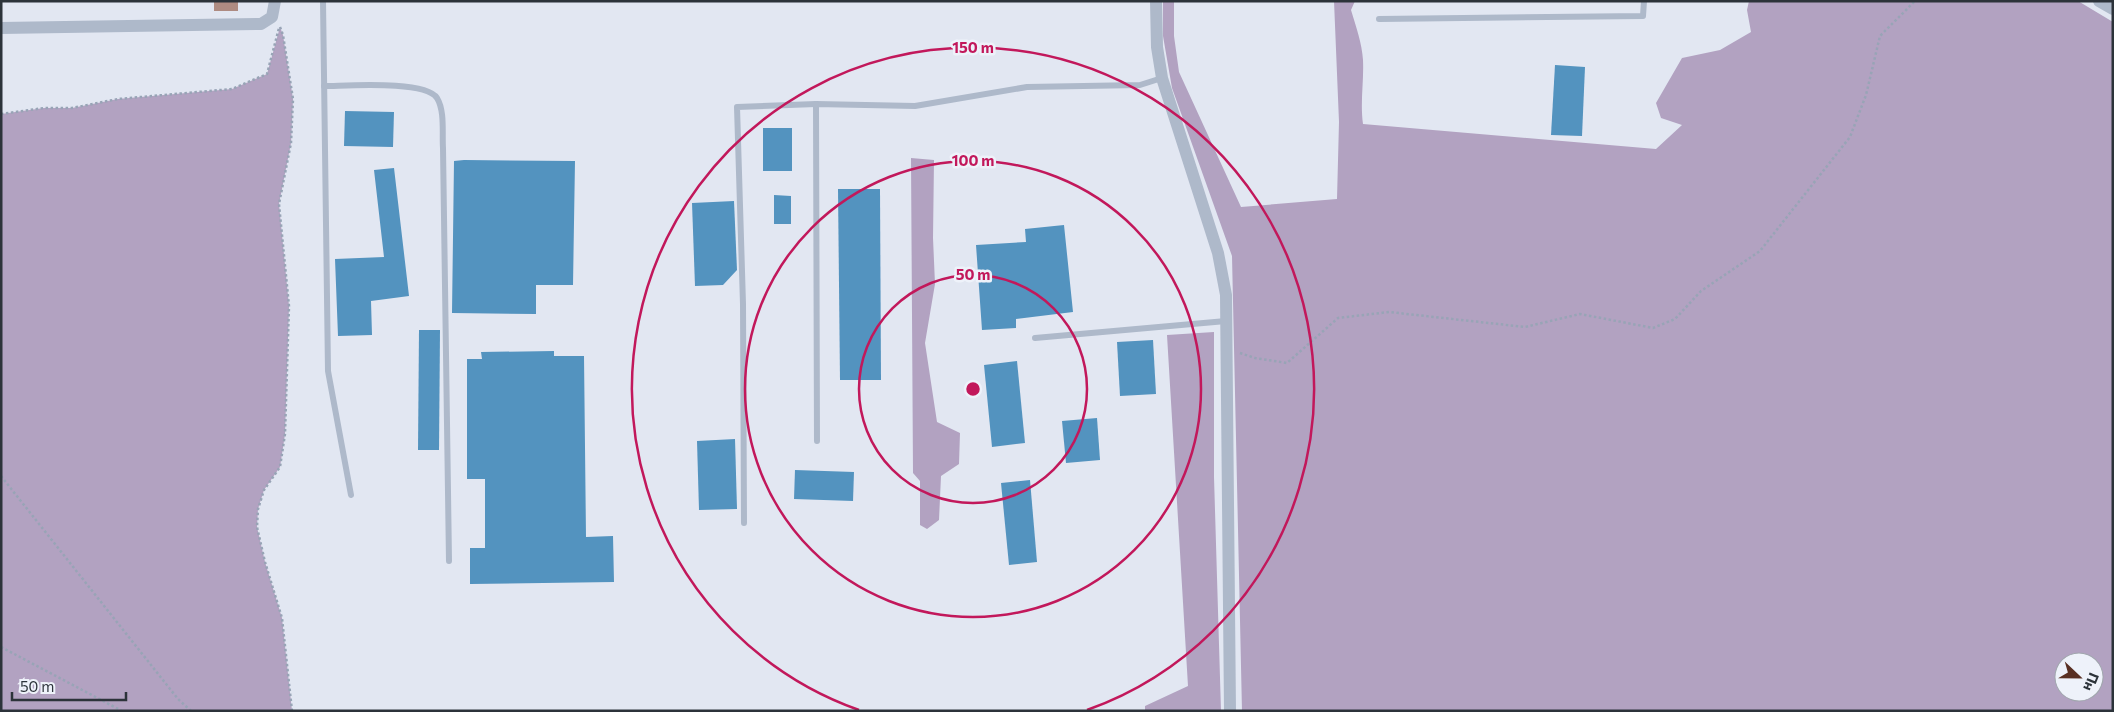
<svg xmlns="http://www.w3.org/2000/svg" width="2114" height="712" font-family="Commissioner,sans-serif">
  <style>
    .green { fill: #b2a2c1; fill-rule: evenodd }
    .water { fill: #ae8b82 }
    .building { fill: #5393bf }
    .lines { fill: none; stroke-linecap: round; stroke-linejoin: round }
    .path { stroke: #98a4b6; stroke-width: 2.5; stroke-dasharray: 2.5 2.5; stroke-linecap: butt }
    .lane { stroke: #aeb9ca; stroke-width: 6 }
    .street { stroke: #aeb9ca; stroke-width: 12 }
    .ring { fill: none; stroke: #c2185b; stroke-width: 2.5 }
    .centre { fill: #c2185b; stroke: #eef2fa; stroke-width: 2.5 }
    .ring-label { font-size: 15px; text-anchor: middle; font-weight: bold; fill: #c2185b; stroke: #eef2fa; stroke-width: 5; stroke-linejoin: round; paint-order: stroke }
  </style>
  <rect width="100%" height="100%" fill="#e2e7f2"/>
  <g class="green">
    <path d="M 1163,1 L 1174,1 L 1174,36 L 1179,72 L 1241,207 L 1337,199 L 1339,122 L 1334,1 L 1355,1 L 1351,10 C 1356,27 1362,43 1363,60 C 1364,82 1360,102 1363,124 L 1656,149 L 1682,125 L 1661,118 L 1656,103 L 1682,58 L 1720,50 L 1751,32 L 1747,10 L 1749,1 L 2078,1 L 2113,22 L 2113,711 L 1242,711 L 1232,256 L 1172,88 L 1163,36 ZM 2064,662 L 2094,662 L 2094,692 L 2064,692 Z"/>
    <path d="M 280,27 L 283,35 L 293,99 L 291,143 L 279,204 L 289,306 L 285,434 L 280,467 L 264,490 L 258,509 L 257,527 L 265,562 L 282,618 L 292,711 L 1,711 L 1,114 L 44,108 L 72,108 L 118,99 L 232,89 L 267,74 Z"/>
    <path d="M 911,158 L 934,160 L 933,238 L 935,284 L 925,343 L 937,422 L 960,433 L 959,464 L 941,476 L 939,520 L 927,529 L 920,525 L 920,481 L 913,473 Z"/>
    <path d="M 1214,332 L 1214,477 L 1221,711 L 1145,711 L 1145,706 L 1188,686 L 1167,335 Z"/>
  </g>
  <rect class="water" x="214" y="1" width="24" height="10"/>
  <g class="building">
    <path d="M 1555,65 L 1585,67 L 1582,136 L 1551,135 Z"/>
    <path d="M 345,111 L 394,112 L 393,147 L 344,146 Z"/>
    <rect x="763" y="128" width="29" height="43"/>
    <path d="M 464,160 L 575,161 L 573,285 L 536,285 L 536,314 L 452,313 L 454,161 Z"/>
    <path d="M 394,168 L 409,296 L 371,301 L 372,335 L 338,336 L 335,259 L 384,257 L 374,170 Z"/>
    <path d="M 838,189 L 880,189 L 881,380 L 840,380 Z"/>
    <path d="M 774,195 L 791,196 L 791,224 L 774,224 Z"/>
    <path d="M 734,201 L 737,270 L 723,285 L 695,286 L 692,203 Z"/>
    <path d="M 1064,225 L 1073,312 L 1016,319 L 1016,328 L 982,330 L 976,245 L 1026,242 L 1025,229 Z"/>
    <path d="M 419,330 L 440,330 L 439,450 L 418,450 Z"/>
    <path d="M 1153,340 L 1156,394 L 1120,396 L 1117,342 Z"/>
    <path d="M 554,351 L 554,356 L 584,356 L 586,537 L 613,536 L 614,582 L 470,584 L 470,548 L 485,548 L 485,479 L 467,479 L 467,359 L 482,359 L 481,352 Z"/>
    <path d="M 1017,361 L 1025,443 L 992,447 L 984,365 Z"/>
    <path d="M 1097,418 L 1100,460 L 1066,463 L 1062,421 Z"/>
    <path d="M 735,439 L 737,509 L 699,510 L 697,441 Z"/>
    <path d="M 795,470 L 854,472 L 853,501 L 794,499 Z"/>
    <path d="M 1030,480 L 1037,562 L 1009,565 L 1001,483 Z"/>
  </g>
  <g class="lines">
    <g class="path">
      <path d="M 280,27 L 283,35 L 293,99 L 291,143 L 279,204 L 289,306 L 285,434 L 280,467 L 264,490 L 258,509 L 257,527 L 265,562 L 282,618 L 292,711"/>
      <path d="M 1,114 L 44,108 L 72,108 L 118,99 L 232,89 L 267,74 L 279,28"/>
      <path d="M 1240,353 L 1255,358 L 1287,363 L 1338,318 L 1389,312 L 1525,327 L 1580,314 L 1653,328 L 1675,319 L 1701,291 L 1760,251 L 1850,137 L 1866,95 L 1880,36 L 1915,1"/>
      <path d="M 1,476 L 178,699 L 191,711"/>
      <path d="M 1,647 L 122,711"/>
    </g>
    <g class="lane">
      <path d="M 323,1 L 328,371 L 351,495"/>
      <path d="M 1379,19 L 1643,16 L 1644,1"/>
      <path d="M 324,86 C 346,86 425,80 437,98 C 445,111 442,133 443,148 L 449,561"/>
      <path d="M 1035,338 L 1226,321"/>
      <path d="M 817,441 L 816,104 L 915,106 L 1027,87 L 1140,85 L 1162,78"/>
      <path d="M 744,523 L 743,304 L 737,107 L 816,104"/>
    </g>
    <g class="street">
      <path d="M 1156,1 L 1157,47 L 1162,78 L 1218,253 L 1226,295 L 1230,711"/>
      <path d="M 2099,1 L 2113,9"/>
      <path d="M 1,28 L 261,24 L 272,17 L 275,1"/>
    </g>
  </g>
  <g class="ring">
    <circle cx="973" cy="389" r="114"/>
    <circle cx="973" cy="389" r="228"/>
    <path d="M859 710A341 341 0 1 1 1087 710"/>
  </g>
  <circle cx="973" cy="389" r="8" class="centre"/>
  <g class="ring-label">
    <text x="973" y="53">150 m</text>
    <text x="973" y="166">100 m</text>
    <text x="973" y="280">50 m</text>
  </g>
  <rect width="2114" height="712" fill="none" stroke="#2c333a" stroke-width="5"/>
  <g transform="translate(2079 677) rotate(112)"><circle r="24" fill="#eef2fa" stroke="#a0a6ad"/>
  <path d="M0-4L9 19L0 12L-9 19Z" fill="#593023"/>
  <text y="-8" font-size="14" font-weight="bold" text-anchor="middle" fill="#2c333a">Пн</text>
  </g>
  <path d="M12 692v8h114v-8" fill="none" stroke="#2c333a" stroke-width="2.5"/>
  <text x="20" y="692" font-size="15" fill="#2c333a" stroke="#eef2fa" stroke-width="4" paint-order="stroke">50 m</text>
</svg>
